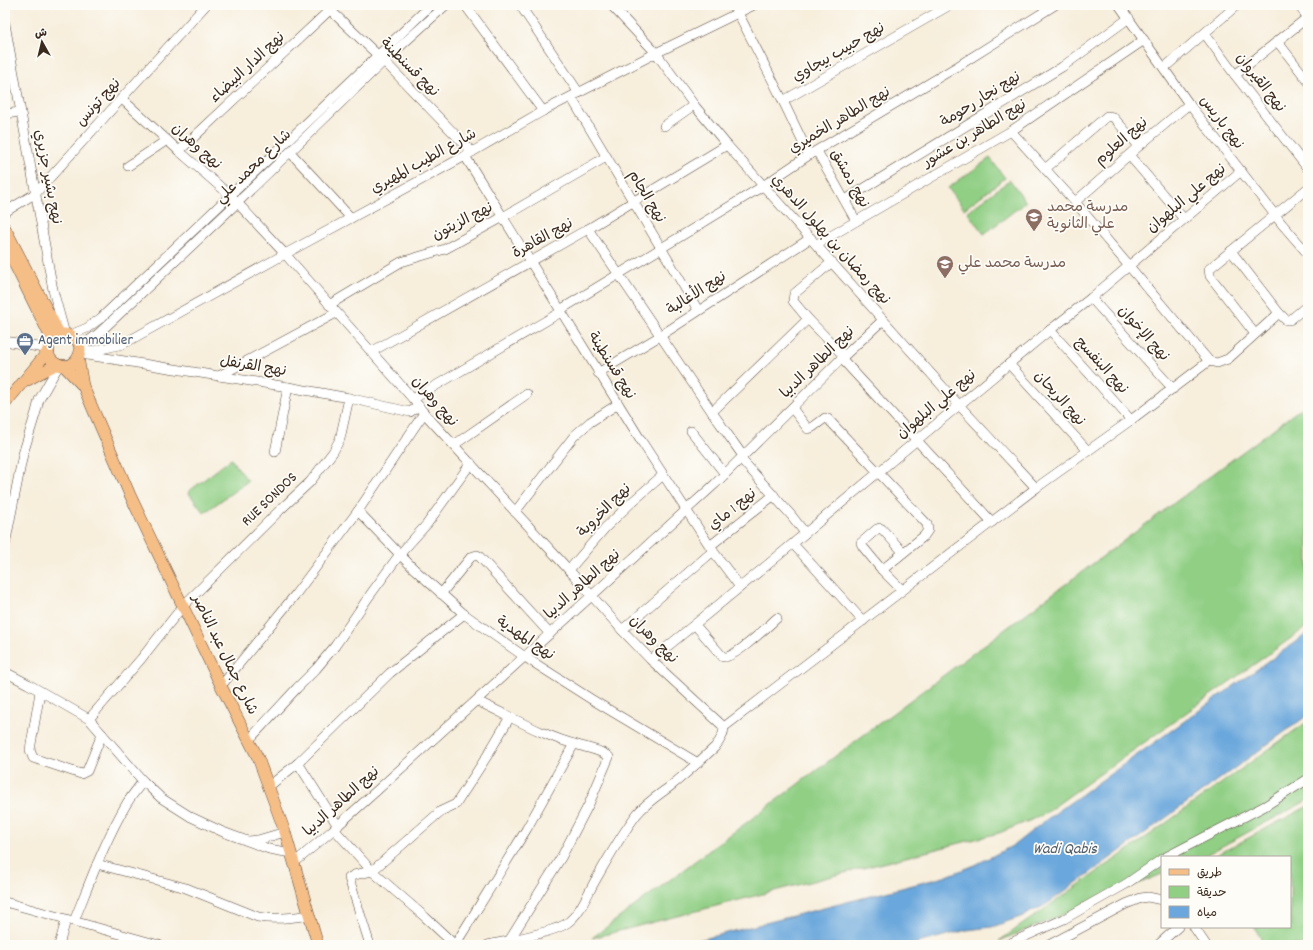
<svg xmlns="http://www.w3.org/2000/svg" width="1313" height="950" font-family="Dekko,'Playpen Sans Arabic',sans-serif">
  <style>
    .green { fill: #91cf85; stroke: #667c52 }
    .water { fill: #6ba7dc; stroke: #53687d }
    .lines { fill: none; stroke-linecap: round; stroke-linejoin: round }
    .minor-casing { stroke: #57473a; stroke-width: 10 }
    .major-casing { stroke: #57473a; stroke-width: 12 }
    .minor { stroke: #fff; stroke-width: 9 }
    .major { stroke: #f6be87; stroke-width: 11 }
    .labels { text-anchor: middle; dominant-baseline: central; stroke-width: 3.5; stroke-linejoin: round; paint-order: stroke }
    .street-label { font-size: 15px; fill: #3b2a1e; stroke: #fdfcf7 }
    .education-label { font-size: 15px; fill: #785e54; stroke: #fdfcf7; text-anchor: start }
    .service-label { font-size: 15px; fill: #4e5e75; stroke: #fdfcf7; text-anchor: start }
    .water-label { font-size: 16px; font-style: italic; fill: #4e5c6a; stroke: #fdfcf7 }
  </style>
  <rect width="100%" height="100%" fill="#fdfcf7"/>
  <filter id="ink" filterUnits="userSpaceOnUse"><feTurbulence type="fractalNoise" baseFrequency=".025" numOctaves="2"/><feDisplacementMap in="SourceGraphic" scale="8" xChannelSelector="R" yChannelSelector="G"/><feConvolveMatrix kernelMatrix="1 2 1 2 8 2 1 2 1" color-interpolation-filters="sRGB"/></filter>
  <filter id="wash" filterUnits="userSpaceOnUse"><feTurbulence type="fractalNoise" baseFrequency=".012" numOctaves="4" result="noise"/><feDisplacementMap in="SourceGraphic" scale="16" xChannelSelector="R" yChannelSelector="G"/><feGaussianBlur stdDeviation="0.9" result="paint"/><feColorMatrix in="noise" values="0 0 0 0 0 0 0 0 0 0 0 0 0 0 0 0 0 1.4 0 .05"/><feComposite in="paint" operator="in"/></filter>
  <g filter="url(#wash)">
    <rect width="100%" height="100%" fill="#f7eedc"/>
    <g class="green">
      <path d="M 990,158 L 1005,178 L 964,209 L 948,188 Z"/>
      <path d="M 1010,180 L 1026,202 L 984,234 L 967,212 Z"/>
      <path d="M 1308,403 L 1308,626 L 1041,816 L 999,833 L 592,938 Z"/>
      <path d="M 231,459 L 248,481 L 204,513 L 188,492 Z"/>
      <path d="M 1308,721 L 1308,800 L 1202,857 L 1162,857 L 1162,874 L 999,941 L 1134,846 Z"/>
      <path d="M 1308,806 L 1308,945 L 1265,945 L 1254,927 L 1290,927 L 1290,857 L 1213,857 Z"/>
    </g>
    <path class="water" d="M 1308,633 L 1308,715 L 1047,904 L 1023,916 L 992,927 L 967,930 L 909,945 L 680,945 L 944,877 L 975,865 L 1014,845 L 1043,822 Z"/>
  </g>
  <g filter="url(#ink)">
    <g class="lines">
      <defs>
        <g id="minor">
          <path d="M 325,5 L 384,61 L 472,152"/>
          <path d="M 465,5 L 543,111"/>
          <path d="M 520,5 L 579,93"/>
          <path d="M 611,5 L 656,53 L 694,105 L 727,145 L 959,405 L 1036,488"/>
          <path d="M 734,5 L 783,101 L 809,155"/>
          <path d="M 1119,5 L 1189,104 L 1282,224 L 1308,254"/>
          <path d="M 1298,5 L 1308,17"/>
          <path d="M 5,24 L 53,290 L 65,334"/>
          <path d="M 1205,34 L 1235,75 L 1308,169"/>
          <path d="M 1277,41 L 1308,81"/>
          <path d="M 1164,68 L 1237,5"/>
          <path d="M 1235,75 L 1308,17"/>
          <path d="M 571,97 L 698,310"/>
          <path d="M 122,99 L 179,151 L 231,196 L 285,254 L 413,399 L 424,413 L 569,570 L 622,630 L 651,660 L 724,727"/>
          <path d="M 783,101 L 950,5"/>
          <path d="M 5,114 L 20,112"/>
          <path d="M 664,126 L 694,105"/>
          <path d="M 1011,131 L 1075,202 L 1209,361 L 1217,363 L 1228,359 L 1279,313"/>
          <path d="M 179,151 L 335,5"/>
          <path d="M 817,151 L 856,221"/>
          <path d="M 290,152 L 351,218"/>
          <path d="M 1129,155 L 1184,219"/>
          <path d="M 465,156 L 642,442 L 713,551 L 740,587"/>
          <path d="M 128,166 L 167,140"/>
          <path d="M 1045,169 L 1107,116 L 1113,117 L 1139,146"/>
          <path d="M 845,200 L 1062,67 L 1129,18"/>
          <path d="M 1075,202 L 1139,146 L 1189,104"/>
          <path d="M 5,212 L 36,193 L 206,5"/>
          <path d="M 588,229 L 712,412 L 743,456"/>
          <path d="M 817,244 L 1011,131 L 1144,40"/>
          <path d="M 1231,251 L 1279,313 L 1286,320 L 1290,320 L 1308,305"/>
          <path d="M 832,262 L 794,294 L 793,301 L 808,319 L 844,356"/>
          <path d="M 1091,298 L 1173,389"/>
          <path d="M 329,305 L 401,262 L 445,249 L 503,217 L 606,157"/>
          <path d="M 560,310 L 763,186 L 809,155 L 958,66 L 1055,5"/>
          <path d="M 1050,330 L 1131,420"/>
          <path d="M 1255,334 L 1210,276 L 1209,269 L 1308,188"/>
          <path d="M 70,335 L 87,328 L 101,318 L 431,5"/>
          <path d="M 5,341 L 49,349"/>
          <path d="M 80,347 L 99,333 L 237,203 L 384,61 L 446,5"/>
          <path d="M 80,351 L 97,350 L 123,344 L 285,254 L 465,156 L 543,111 L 656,53 L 754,5"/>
          <path d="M 371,352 L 588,229 L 727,145"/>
          <path d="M 87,355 L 288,387 L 349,398 L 410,412 L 419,406"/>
          <path d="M 842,359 L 992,522"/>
          <path d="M 1009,364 L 1088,451"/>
          <path d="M 598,373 L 660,336 L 811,238"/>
          <path d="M 219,376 L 336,313"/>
          <path d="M 413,399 L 561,312"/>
          <path d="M 792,408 L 808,429 L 813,427 L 825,418 L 828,419 L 927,524 L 928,530 L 924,536 L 882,570 L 902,590"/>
          <path d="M 712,412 L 808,319"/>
          <path d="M 691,431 L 725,474"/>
          <path d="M 454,445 L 527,394"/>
          <path d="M 275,452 L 288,387"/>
          <path d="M 741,459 L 791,515 L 805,533"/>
          <path d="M 358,511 L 413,568 L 464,614 L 525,657 L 591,699 L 698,763"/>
          <path d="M 515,512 L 574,436 L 590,422 L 618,404"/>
          <path d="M 793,544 L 863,621"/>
          <path d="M 5,545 L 23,454 L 36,412 L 39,400 L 59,365"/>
          <path d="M 710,546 L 774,495"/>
          <path d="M 569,570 L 605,528 L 632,502 L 663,475"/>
          <path d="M 882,570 L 863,547 L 861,543 L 877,529 L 880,528 L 882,529 L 903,552"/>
          <path d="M 441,594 L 471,557 L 477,555 L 479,556 L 550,634"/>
          <path d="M 695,625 L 723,657 C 734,659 768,626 777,618"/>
          <path d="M 622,630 L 713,551"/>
          <path d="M 651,660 L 766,566 L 917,440 L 1050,330 L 1091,298 L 1241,171"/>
          <path d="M 5,672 L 28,684 L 89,719 L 143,781 L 161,798 L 191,817 L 223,832 L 269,849 L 291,853"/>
          <path d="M 221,686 L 295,595 L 358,511 L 424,413"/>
          <path d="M 40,692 L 30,750 L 33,758 L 81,774 L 87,771 L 102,734"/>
          <path d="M 477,701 C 510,716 543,736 578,745 C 587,748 602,750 609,757 L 589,804 L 562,856 L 509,941"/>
          <path d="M 89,719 L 141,659 L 183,606 L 280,510 L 310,482 L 333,452 L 340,439 L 349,398"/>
          <path d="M 249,740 L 297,688 L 316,669 L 335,646 L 370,595 L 400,554 L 427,524 L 471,463"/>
          <path d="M 298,763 L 338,826"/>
          <path d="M 268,787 L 298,763 L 390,673 L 464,614"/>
          <path d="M 334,829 L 372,871 L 425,917 L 455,945"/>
          <path d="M 249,841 L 258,840 L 285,832"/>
          <path d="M 1166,857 L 1265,806 L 1308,779"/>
          <path d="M 294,863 L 334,829 L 373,794 L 715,484 L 844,356 L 883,320"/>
          <path d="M 97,864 L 186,888 L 258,917 C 275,920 292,918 309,915"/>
          <path d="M 5,902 L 159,945"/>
          <path d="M 74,921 C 90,882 105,840 127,803 C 132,795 138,788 143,781"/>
          <path d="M 1194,927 L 1206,945"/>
          <path d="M 59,945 L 66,920"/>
          <path d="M 370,945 L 352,888 L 349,878 L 354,875 L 372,871 L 441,811 L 456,804 L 487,756 L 510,717"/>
          <path d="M 455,945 L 526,830 L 574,744"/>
          <path d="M 488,945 C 506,941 553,933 567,923 C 580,914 587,895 595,881 C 608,858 621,835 637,814 C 648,801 659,795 672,785 C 687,773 701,760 715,747 C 720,741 724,735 724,727 L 1036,488 L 1131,420 L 1209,361"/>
          <path d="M 1006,945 L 1064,919 L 1126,884 L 1162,859"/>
          <path d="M 1049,945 L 1126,904 L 1141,898 L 1148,897 L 1162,900"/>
          <path d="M 1158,945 L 1178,927"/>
        </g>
        <g id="major">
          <path d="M 5,228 L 60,335"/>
          <path d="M 5,245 L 52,340"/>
          <circle cx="64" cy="350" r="16"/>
          <path d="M 78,357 L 83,386 L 130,495 L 221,686 L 258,758 L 285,832 L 318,945"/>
          <path d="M 63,365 L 83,386"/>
          <path d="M 28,380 L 57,364"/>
          <path d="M 5,404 L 49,350"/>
        </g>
      </defs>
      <use href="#minor" class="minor-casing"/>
      <use href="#major" class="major-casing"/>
      <use href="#minor" class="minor"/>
      <use href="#major" class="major"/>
    </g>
  </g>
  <defs>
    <symbol id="school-pin" viewBox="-11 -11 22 30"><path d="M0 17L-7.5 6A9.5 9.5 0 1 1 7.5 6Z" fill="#8d6e63" stroke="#fdfcf7"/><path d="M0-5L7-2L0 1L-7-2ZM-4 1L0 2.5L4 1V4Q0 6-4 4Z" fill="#fff"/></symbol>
    <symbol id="office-pin" viewBox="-11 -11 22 30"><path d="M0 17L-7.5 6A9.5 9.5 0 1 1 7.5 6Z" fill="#5c6f8a" stroke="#fdfcf7"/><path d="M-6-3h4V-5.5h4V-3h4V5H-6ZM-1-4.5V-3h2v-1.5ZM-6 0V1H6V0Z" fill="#fff"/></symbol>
  </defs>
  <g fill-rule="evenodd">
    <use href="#school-pin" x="1024" y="207" width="20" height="27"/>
    <use href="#school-pin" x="935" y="254" width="20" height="27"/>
    <use href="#office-pin" x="15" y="331" width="20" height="27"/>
  </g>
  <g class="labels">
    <g class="street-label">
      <text transform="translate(839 53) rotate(-30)">نهج حبيب بيجاوي</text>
      <text transform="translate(248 68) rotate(-43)">نهج الدار البيضاء</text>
      <text transform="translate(409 68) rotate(45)">نهج قسنطينة</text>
      <text transform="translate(1260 83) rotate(52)">نهج القيروان</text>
      <text transform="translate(981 100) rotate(-32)">نهج نجار رحومة</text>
      <text transform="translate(99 103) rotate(-48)">نهج تونس</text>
      <text transform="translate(840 121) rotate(-31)">نهج الطاهر الخميري</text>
      <text transform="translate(1221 123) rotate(53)">نهج باريس</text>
      <text transform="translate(975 134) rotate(-31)">نهج الطاهر بن عشور</text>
      <text transform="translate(1122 142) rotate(-41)">نهج العلوم</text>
      <text transform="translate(196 147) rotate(42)">نهج وهران</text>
      <text transform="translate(424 162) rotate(-29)">شارع الطيب المهيري</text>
      <text transform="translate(254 167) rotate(-44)">شارع محمد علي</text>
      <text transform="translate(47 177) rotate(79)">نهج بشير جزيري</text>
      <text transform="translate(849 179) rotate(61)">نهج دمشق</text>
      <text transform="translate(646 197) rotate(59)">نهج الجام</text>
      <text transform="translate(1187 199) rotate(-40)">نهج علي البلهوان</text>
      <text transform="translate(463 222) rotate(-27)">نهج الزيتون</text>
      <text transform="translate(543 239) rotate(-29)">نهج القاهرة</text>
      <text transform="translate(830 240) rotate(48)">نهج رمضان بن بهلول الدهري</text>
      <text transform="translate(697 294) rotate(-33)">نهج الأغالبة</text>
      <text transform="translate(1143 334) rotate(48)">نهج الإخوان</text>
      <text transform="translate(818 363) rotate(-44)">نهج الطاهر الدبيا</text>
      <text transform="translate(611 366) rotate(58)">نهج قسنطينة</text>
      <text transform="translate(1101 366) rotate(48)">نهج البنفسج</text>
      <text transform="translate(253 367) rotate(9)">نهج القرنفل</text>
      <text transform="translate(1059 399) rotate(48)">نهج الريحان</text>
      <text transform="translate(434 402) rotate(49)">نهج وهران</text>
      <text transform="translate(937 405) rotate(-40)">نهج علي البلهوان</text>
      <text transform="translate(270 500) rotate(-44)">RUE SONDOS</text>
      <text transform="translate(733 510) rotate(-39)">نهج 1 ماي</text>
      <text transform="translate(605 511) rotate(-45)">نهج الخروبة</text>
      <text transform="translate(583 585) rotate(-42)">نهج الطاهر الدبيا</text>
      <text transform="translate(525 639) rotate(34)">نهج المهدية</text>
      <text transform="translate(653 640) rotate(45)">نهج وهران</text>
      <text transform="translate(224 655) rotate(64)">شارع جمال عبد الناصر</text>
      <text transform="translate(342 802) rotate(-42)">نهج الطاهر الدبيا</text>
    </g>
    <g class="education-label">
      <text x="1047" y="208">مدرسة محمد<tspan x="1047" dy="17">علي الثانوية</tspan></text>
      <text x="958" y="264">مدرسة محمد علي</text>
    </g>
    <g class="service-label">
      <text x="38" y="341">Agent immobilier</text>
    </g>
    <g class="water-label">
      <text x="1065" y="849">Wadi Qabis</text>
    </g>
  </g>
  <rect width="1313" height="950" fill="none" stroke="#fdfcf7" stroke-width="20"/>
  <rect x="1161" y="856" width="130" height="72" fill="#fdfcf7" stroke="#afa8a0"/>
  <rect x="1169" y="869" width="20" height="6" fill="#f6be87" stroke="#afa8a0"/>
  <text x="1197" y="876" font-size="12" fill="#3b2a1e">طريق</text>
  <rect x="1169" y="886" width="20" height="12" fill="#91cf85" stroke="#afa8a0"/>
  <text x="1197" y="896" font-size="12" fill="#3b2a1e">حديقة</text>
  <rect x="1169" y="906" width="20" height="12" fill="#6ba7dc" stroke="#afa8a0"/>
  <text x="1197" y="916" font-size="12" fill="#3b2a1e">مياه</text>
  <g transform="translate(42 42) rotate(352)" stroke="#fdfcf7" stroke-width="3" paint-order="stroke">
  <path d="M0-3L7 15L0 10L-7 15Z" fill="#3b2a1e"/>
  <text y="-6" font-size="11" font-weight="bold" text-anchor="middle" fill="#3b2a1e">ش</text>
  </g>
</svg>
